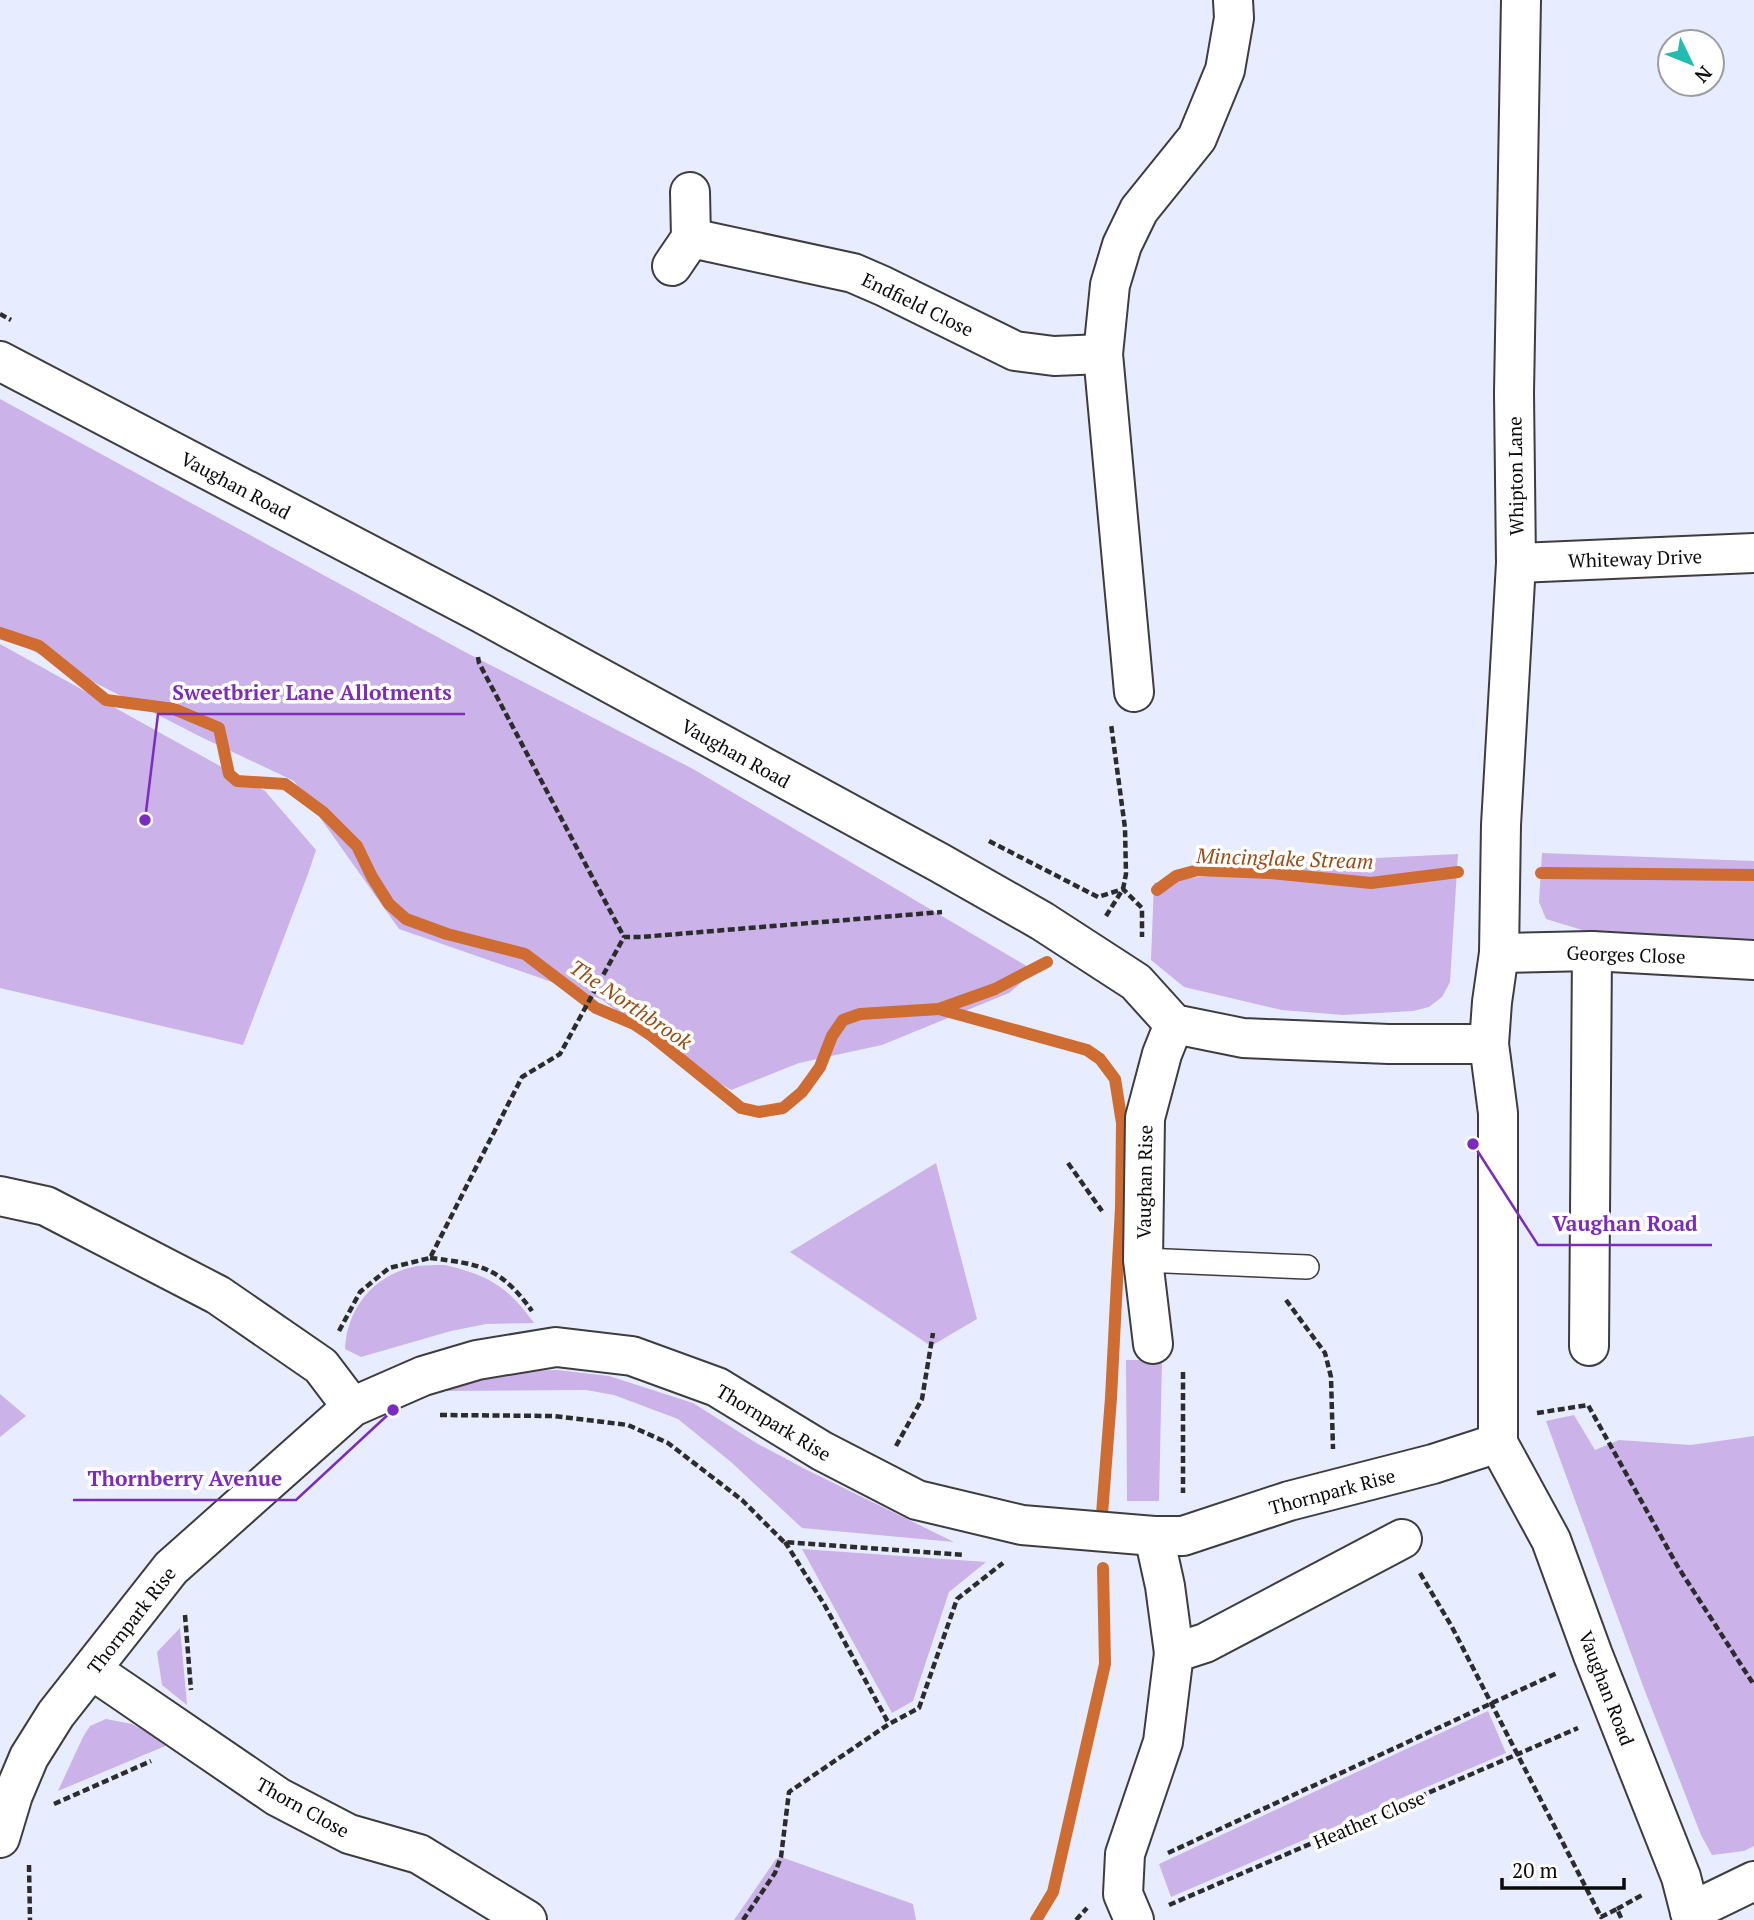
<svg xmlns="http://www.w3.org/2000/svg" width="1754" height="1920" font-family="'PT Serif',serif">
  <style>
    .green { fill: #cbb2e9 }
    .lines { fill: none; stroke-linecap: round; stroke-linejoin: round }
    .stream { stroke: #ce6c32; stroke-width: 12 }
    .lane-casing { stroke: #3d3d3d; stroke-width: 26 }
    .street-casing { stroke: #3d3d3d; stroke-width: 42 }
    .path { stroke: #2c2c2c; stroke-width: 4.5; stroke-dasharray: 7 3.5; stroke-linecap: butt }
    .lane { stroke: #fff; stroke-width: 23 }
    .street { stroke: #fff; stroke-width: 38 }
    .labels { text-anchor: middle; dominant-baseline: central; stroke-width: 7; stroke-linejoin: round; paint-order: stroke }
    .street-label { font-size: 19px; fill: #0a0a0a; stroke: #fff }
    .water-label { font-size: 21px; font-style: italic; fill: #9c4c13; stroke: #fff }
    .leader { fill: none; stroke: #7b2cbf; stroke-width: 2.5 }
    .callout-dot { fill: #7b2cbf; stroke: #fff; stroke-width: 2.5 }
    .callout-label { font-size: 21px; text-anchor: middle; font-weight: bold; fill: #7b2cbf; stroke: #fff; stroke-width: 7; stroke-linejoin: round; paint-order: stroke }
  </style>
  <rect width="100%" height="100%" fill="#e7edff"/>
  <g class="green">
    <path d="M 0,399 L 465,652 L 693,769 L 1035,971 L 1009,993 L 882,1045 L 799,1063 L 731,1090 L 679,1058 L 601,999 L 399,929 L 294,781 L 203,738 L 0,634 Z"/>
    <path d="M 0,644 L 265,791 L 316,850 L 308,874 L 243,1045 L 0,988 Z"/>
    <path d="M 1542,853 L 1754,861 L 1754,939 L 1592,933 L 1546,919 L 1539,902 Z"/>
    <path d="M 1458,854 L 1450,982 L 1442,997 L 1429,1007 L 1413,1011 L 1343,1015 L 1282,1010 L 1184,987 L 1151,960 L 1154,883 L 1315,861 Z"/>
    <path d="M 936,1163 L 977,1319 L 931,1346 L 790,1252 Z"/>
    <path d="M 445,1265 C 487,1275 508,1286 534,1323 L 486,1324 L 451,1331 L 361,1357 L 345,1349 C 347,1307 375,1274 417,1266 C 426,1265 436,1265 445,1265 Z"/>
    <path d="M 1126,1360 L 1162,1360 L 1159,1501 L 1127,1501 Z"/>
    <path d="M 558,1370 L 609,1376 L 693,1403 L 758,1444 L 807,1470 L 954,1542 L 802,1528 L 731,1462 L 678,1419 L 614,1395 L 586,1390 L 443,1391 L 465,1377 L 511,1371 Z"/>
    <path d="M 0,1394 L 26,1416 L 0,1437 Z"/>
    <path d="M 1574,1415 L 1595,1450 L 1619,1440 L 1691,1445 L 1754,1436 L 1754,1846 L 1744,1851 L 1712,1855 L 1701,1835 L 1643,1686 L 1546,1421 Z"/>
    <path d="M 802,1549 L 986,1562 L 949,1592 L 913,1701 L 892,1713 Z"/>
    <path d="M 180,1628 L 187,1705 L 162,1685 L 157,1652 Z"/>
    <path d="M 1488,1711 L 1506,1753 L 1171,1897 L 1159,1864 Z"/>
    <path d="M 106,1719 L 132,1724 L 170,1744 L 58,1791 L 83,1737 L 90,1726 Z"/>
    <path d="M 781,1857 L 913,1904 L 916,1920 L 734,1920 L 776,1859 Z"/>
  </g>
  <g class="lines">
    <g class="stream">
      <path d="M 0,633 L 39,646 L 106,700 L 174,709 L 219,728 L 229,774 L 237,781 L 285,784 L 323,812 L 357,846 L 372,877 L 389,904 L 406,919 L 447,934 L 525,954 L 596,1008 L 634,1024 L 652,1036 L 741,1108 L 759,1112 L 783,1108 L 802,1092 L 820,1067 L 832,1036 L 843,1020 L 860,1014 L 939,1009 L 995,989 L 1047,962"/>
      <path d="M 1541,873 L 1754,875"/>
      <path d="M 1157,890 L 1176,876 L 1198,870 L 1270,873 L 1371,883 L 1458,872"/>
      <path d="M 939,1009 L 1087,1050 L 1100,1059 L 1115,1079 L 1122,1123 L 1121,1208 L 1117,1281 L 1111,1398 L 1102,1514"/>
      <path d="M 1036,1920 L 1053,1892 L 1105,1664 L 1103,1568"/>
    </g>
    <defs>
      <path id="lane" d="M 1143,1260 L 1307,1267"/>
      <g id="street">
        <path d="M 1521,0 L 1514,393 L 1516,563 L 1501,825 L 1499,953 L 1492,1002 L 1489,1044 L 1498,1113 L 1498,1443 L 1551,1540 L 1593,1655 L 1681,1877 L 1690,1912 L 1694,1920"/>
        <path d="M 691,238 L 853,273 L 883,286 L 1015,351 L 1054,356 L 1103,354"/>
        <path d="M 672,266 L 691,238 L 690,192"/>
        <path d="M 0,361 L 481,613 L 940,863 L 1042,921 L 1136,982 L 1174,1024 L 1243,1038 L 1389,1044 L 1489,1044"/>
        <path d="M 1516,563 L 1754,553"/>
        <path d="M 1134,692 L 1103,354 L 1110,285 L 1122,245 L 1139,210 L 1197,138 L 1225,70 L 1234,18 L 1233,0"/>
        <path d="M 1499,953 L 1592,951 L 1754,960"/>
        <path d="M 0,1196 L 46,1206 L 218,1295 L 321,1366 L 352,1407"/>
        <path d="M 1153,1344 L 1143,1260 L 1145,1118 L 1162,1054 L 1174,1024"/>
        <path d="M 1589,1346 L 1592,951"/>
        <path d="M 1154,1536 L 1165,1586 L 1174,1653"/>
        <path d="M 92,1670 L 278,1797 L 349,1834 L 419,1854 L 527,1920"/>
        <path d="M 0,1838 L 13,1795 L 29,1757 L 56,1714 L 171,1568 L 352,1407 L 423,1376 L 477,1360 L 556,1347 L 632,1356 L 717,1387 L 822,1451 L 917,1500 L 1022,1525 L 1154,1536 L 1183,1536 L 1289,1501 L 1433,1464 L 1498,1443"/>
        <path d="M 1690,1912 L 1754,1881"/>
        <path d="M 1134,1920 L 1123,1894 L 1125,1854 L 1163,1742 L 1174,1653 L 1205,1643 L 1402,1539"/>
      </g>
    </defs>
    <use href="#lane" class="lane-casing"/>
    <use href="#street" class="street-casing"/>
    <g class="path">
      <path d="M 0,314 L 11,320"/>
      <path d="M 478,657 L 479,663 L 624,937"/>
      <path d="M 989,841 L 1098,897 L 1123,889 L 1142,908 L 1142,937"/>
      <path d="M 1106,916 L 1123,889 L 1126,874 L 1125,828 L 1111,724"/>
      <path d="M 1068,1163 L 1102,1211"/>
      <path d="M 430,1258 C 482,1264 501,1268 532,1311"/>
      <path d="M 1286,1300 L 1325,1353 L 1331,1377 L 1333,1449"/>
      <path d="M 339,1331 L 360,1292 L 389,1268 L 430,1258 L 522,1077 L 560,1054 L 624,937 L 641,937 L 942,912"/>
      <path d="M 1183,1372 L 1183,1493"/>
      <path d="M 1537,1413 L 1588,1405 L 1678,1567 L 1754,1685"/>
      <path d="M 440,1415 L 554,1416 L 628,1425 L 668,1443 L 742,1500 L 784,1542 L 964,1555"/>
      <path d="M 896,1446 L 922,1399 L 933,1333"/>
      <path d="M 785,1542 L 824,1604 L 889,1724"/>
      <path d="M 1420,1573 L 1452,1627 L 1601,1917 L 1617,1909 L 1622,1920"/>
      <path d="M 185,1615 L 191,1690"/>
      <path d="M 54,1804 L 151,1761"/>
      <path d="M 1168,1853 L 1557,1673"/>
      <path d="M 29,1865 L 30,1920"/>
      <path d="M 1169,1905 L 1578,1728"/>
      <path d="M 1617,1909 L 1644,1894"/>
      <path d="M 743,1920 L 775,1873 L 781,1857 L 789,1792 L 889,1724 L 919,1708 L 957,1599 L 1003,1563"/>
      <path d="M 1076,1920 L 1087,1908"/>
    </g>
    <use href="#lane" class="lane"/>
    <use href="#street" class="street"/>
  </g>
  <g class="labels">
    <g class="street-label">
      <text transform="translate(918 304) rotate(26)">Endfield Close</text>
      <text transform="translate(1515 476) rotate(-91)">Whipton Lane</text>
      <text transform="translate(236 485) rotate(28)">Vaughan Road</text>
      <text transform="translate(1635 558) rotate(-2)">Whiteway Drive</text>
      <text transform="translate(736 753) rotate(29)">Vaughan Road</text>
      <text transform="translate(1626 954) rotate(2)">Georges Close</text>
      <text transform="translate(1144 1182) rotate(-89)">Vaughan Rise</text>
      <text transform="translate(774 1422) rotate(31)">Thornpark Rise</text>
      <text transform="translate(1332 1491) rotate(-15)">Thornpark Rise</text>
      <text transform="translate(131 1620) rotate(-52)">Thornpark Rise</text>
      <text transform="translate(1607 1688) rotate(69)">Vaughan Road</text>
      <text transform="translate(303 1807) rotate(29)">Thorn Close</text>
      <text transform="translate(1369 1819) rotate(-23)">Heather Close</text>
    </g>
    <g class="water-label">
      <text transform="translate(1285 858) rotate(2)">Mincinglake Stream</text>
      <text transform="translate(631 1004) rotate(34)">The Northbrook</text>
    </g>
  </g>
  <path class="leader" d="M145 820L158 714H465M1473 1144L1538 1245H1712M393 1410L296 1500H73"/>
  <g class="callout-dot">
    <circle cx="145" cy="820" r="7"/>
    <circle cx="1473" cy="1144" r="7"/>
    <circle cx="393" cy="1410" r="7"/>
  </g>
  <g class="callout-label">
    <text x="312" y="700">Sweetbrier Lane Allotments</text>
    <text x="1625" y="1231">Vaughan Road</text>
    <text x="185" y="1486">Thornberry Avenue</text>
  </g>
  <g transform="translate(1691 63) rotate(133)"><circle r="33" fill="#ffffff" stroke="#9d9d9d" stroke-width="2"/>
  <path d="M0-5L12 26L0 18L-12 26Z" fill="#22bbb0"/>
  <text y="-10" font-size="19" font-weight="bold" text-anchor="middle" fill="#0a0a0a">N</text>
  </g>
  <path d="M1502 1878v10h122v-10" fill="none" stroke="#0a0a0a" stroke-width="3.5"/>
  <text x="1512" y="1878" font-size="21" fill="#0a0a0a" stroke="#ffffff" stroke-width="5" paint-order="stroke">20 m</text>
</svg>
